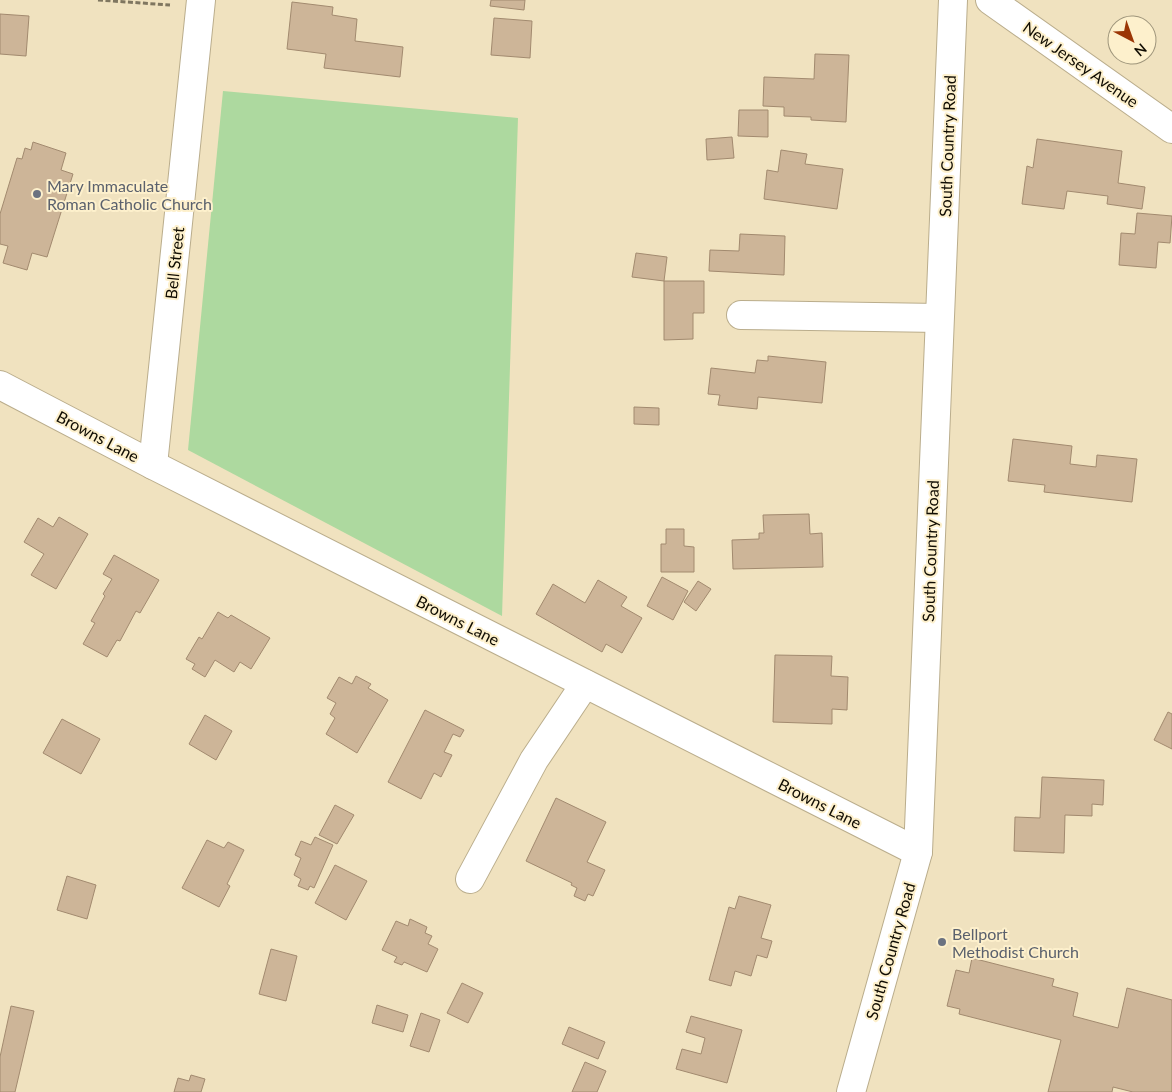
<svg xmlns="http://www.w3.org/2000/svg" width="1172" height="1092" font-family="Lato,sans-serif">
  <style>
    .green { fill: #add99f }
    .building { fill: #cdb598; stroke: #a28a6f }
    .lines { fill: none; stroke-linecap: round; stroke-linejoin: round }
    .minor-casing { stroke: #baad8c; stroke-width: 30 }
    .major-casing { stroke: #baad8c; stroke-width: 30 }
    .path { stroke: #7f7660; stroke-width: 3; stroke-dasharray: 5 2.5; stroke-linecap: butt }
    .minor { stroke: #fff; stroke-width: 28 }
    .major { stroke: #fff; stroke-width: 28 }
    .worship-dot { fill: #6b7280; stroke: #fdf0cc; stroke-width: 2 }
    .labels { text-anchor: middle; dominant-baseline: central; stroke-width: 4; stroke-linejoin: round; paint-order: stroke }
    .street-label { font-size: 16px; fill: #100c02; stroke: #fdf0cc }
    .worship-label { font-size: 16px; fill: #5b616d; stroke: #fdf0cc; text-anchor: start }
  </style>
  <rect width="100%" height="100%" fill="#f0e2bf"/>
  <path class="green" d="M 223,91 L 518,118 L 502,616 L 188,450 Z"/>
  <g class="building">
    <path d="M 491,0 L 525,0 L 524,10 L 490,6 Z"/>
    <path d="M 292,2 L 333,7 L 332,15 L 357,19 L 355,41 L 403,47 L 400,77 L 324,68 L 326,54 L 287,49 Z"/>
    <path d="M 0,14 L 29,16 L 26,56 L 0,54 Z"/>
    <path d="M 494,18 L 532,21 L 530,58 L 491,55 Z"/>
    <path d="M 815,54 L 849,55 L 846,122 L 811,120 L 811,117 L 784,116 L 784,107 L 763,106 L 764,77 L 814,79 Z"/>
    <path d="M 739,110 L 768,110 L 768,137 L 738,136 Z"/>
    <path d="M 732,137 L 734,158 L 707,160 L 706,139 Z"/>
    <path d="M 1037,139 L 1122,151 L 1118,183 L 1145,187 L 1142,209 L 1107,204 L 1108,196 L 1067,191 L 1064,209 L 1022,204 L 1027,166 L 1033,168 Z"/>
    <path d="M 33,142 L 66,153 L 61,170 L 73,174 L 47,257 L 32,253 L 27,270 L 3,263 L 8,246 L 0,244 L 0,214 L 17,158 L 22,159 L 25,148 L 31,150 Z"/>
    <path d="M 781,150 L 807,154 L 805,164 L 843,169 L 837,209 L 764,199 L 767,170 L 778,172 Z"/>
    <path d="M 1137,213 L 1172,216 L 1170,243 L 1158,242 L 1156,268 L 1119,265 L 1121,233 L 1135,234 Z"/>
    <path d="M 740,234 L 785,236 L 784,275 L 709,271 L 710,250 L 739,251 Z"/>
    <path d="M 636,253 L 667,257 L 664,281 L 632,277 Z"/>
    <path d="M 664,281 L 704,281 L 704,313 L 693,313 L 693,339 L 664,340 Z"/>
    <path d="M 768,356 L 826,362 L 822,403 L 758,397 L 757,409 L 718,405 L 720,395 L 708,394 L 711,368 L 755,373 L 757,360 L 768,361 Z"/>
    <path d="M 634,407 L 659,408 L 659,425 L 634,424 Z"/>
    <path d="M 1013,439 L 1072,446 L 1070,464 L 1096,467 L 1097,455 L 1137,459 L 1132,502 L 1044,492 L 1045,485 L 1008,481 Z"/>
    <path d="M 809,514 L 810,534 L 822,533 L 823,567 L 733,569 L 732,540 L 759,539 L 759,533 L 764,533 L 763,515 Z"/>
    <path d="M 59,517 L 88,534 L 56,589 L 31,575 L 44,554 L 24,542 L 38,518 L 53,527 Z"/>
    <path d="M 666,529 L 684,529 L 684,546 L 694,547 L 694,572 L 661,572 L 661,544 L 666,544 Z"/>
    <path d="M 114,555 L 159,580 L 140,613 L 136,611 L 120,641 L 117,640 L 107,657 L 83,644 L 95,623 L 91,621 L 105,596 L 103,594 L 112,579 L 103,574 Z"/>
    <path d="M 662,577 L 688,591 L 673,620 L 647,606 Z"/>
    <path d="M 598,580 L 627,597 L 621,606 L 642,618 L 622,653 L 606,644 L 602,652 L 536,614 L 553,584 L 585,603 Z"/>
    <path d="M 698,581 L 711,589 L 696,611 L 684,602 Z"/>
    <path d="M 218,612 L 228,618 L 231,615 L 270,638 L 251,669 L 240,662 L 234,672 L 215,660 L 205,677 L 192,669 L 195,664 L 186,659 L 199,637 L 202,639 Z"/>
    <path d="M 775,655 L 832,656 L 831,676 L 848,677 L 847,710 L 832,709 L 832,724 L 773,722 Z"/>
    <path d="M 356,676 L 371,684 L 368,688 L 388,700 L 357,753 L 326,734 L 335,718 L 330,714 L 336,703 L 327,698 L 339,677 L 352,684 Z"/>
    <path d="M 425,710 L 464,730 L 460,737 L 453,734 L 444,752 L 452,755 L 441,777 L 434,773 L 421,799 L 388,782 Z"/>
    <path d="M 1168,712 L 1172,714 L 1172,749 L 1154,740 Z"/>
    <path d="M 205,715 L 232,731 L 216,760 L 189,744 Z"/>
    <path d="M 62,719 L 100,739 L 81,774 L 43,753 Z"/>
    <path d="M 1042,777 L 1104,780 L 1103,805 L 1092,804 L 1092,816 L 1065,815 L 1064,853 L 1014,851 L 1015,817 L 1040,818 Z"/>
    <path d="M 556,798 L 606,822 L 587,862 L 605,870 L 593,896 L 588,894 L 585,901 L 574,896 L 577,888 L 571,885 L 572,883 L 526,861 Z"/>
    <path d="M 335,805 L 354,815 L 337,844 L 319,835 Z"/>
    <path d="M 315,837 L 333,845 L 314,888 L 310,886 L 308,890 L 298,886 L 301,879 L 294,875 L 301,858 L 295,855 L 301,841 L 311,845 Z"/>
    <path d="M 207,840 L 224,848 L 228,842 L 244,850 L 227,884 L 230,886 L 219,907 L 182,888 Z"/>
    <path d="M 335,865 L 367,881 L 346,920 L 315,903 Z"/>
    <path d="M 67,876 L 96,885 L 87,919 L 57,910 Z"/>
    <path d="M 739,896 L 771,905 L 761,938 L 772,941 L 767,958 L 757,955 L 751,976 L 735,971 L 731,986 L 709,980 L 729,907 L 735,909 Z"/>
    <path d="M 410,919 L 427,927 L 425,933 L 432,936 L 428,944 L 438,949 L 427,972 L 404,962 L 402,965 L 394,962 L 397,957 L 382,950 L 396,921 L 408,926 Z"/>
    <path d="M 271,949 L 297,956 L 286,1001 L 259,994 Z"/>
    <path d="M 972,958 L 1054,979 L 1052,986 L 1078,993 L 1073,1016 L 1118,1028 L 1127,988 L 1172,1000 L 1172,1092 L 1133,1092 L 1113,1087 L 1112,1092 L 1048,1092 L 1061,1040 L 959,1014 L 960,1009 L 947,1006 L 956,970 L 969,973 Z"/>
    <path d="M 462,983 L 483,993 L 468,1023 L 447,1013 Z"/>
    <path d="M 377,1005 L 408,1015 L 403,1032 L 372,1023 Z"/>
    <path d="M 11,1006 L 34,1011 L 15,1092 L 0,1092 L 0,1057 Z"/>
    <path d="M 421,1013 L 440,1020 L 429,1052 L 410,1046 Z"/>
    <path d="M 691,1016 L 742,1030 L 727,1083 L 676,1069 L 682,1049 L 701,1054 L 705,1038 L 686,1032 Z"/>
    <path d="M 569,1027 L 605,1042 L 598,1059 L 562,1044 Z"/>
    <path d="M 585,1062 L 606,1071 L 597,1092 L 572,1092 Z"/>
    <path d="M 191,1075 L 205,1079 L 201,1092 L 174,1092 L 178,1078 L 189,1081 Z"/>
  </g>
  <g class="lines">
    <defs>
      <g id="minor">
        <path d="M 990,0 L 1172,129"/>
        <path d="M 741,315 L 939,318"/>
        <path d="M 0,385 L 153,465 L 918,852"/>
        <path d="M 153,465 L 201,0"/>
        <path d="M 470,879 L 534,760 L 585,684"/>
      </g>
      <path id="major" d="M 851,1092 L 918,852 L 953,0"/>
    </defs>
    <use href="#minor" class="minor-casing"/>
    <use href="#major" class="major-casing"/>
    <path class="path" d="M 98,0 L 170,5"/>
    <use href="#minor" class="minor"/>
    <use href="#major" class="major"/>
  </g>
  <g class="worship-dot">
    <circle cx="37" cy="194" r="5"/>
    <circle cx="942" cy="942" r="5"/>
  </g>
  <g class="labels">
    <g class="street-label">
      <text transform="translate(1081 64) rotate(35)">New Jersey Avenue</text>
      <text transform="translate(947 146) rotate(-88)">South Country Road</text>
      <text transform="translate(174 263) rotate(-84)">Bell Street</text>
      <text transform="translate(98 436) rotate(28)">Browns Lane</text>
      <text transform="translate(930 551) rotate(-88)">South Country Road</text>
      <text transform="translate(458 620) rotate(27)">Browns Lane</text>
      <text transform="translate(820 803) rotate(27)">Browns Lane</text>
      <text transform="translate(890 951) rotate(-74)">South Country Road</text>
    </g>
    <g class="worship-label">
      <text x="47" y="185">Mary Immaculate<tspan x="47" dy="18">Roman Catholic Church</tspan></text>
      <text x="952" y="933">Bellport<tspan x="952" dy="18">Methodist Church</tspan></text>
    </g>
  </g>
  <g transform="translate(1132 40) rotate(139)"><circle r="24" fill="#fdf0cc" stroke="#9e957b"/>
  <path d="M0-4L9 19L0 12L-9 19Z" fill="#9b3606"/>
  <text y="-8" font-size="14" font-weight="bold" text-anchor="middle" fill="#100c02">N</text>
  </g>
</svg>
